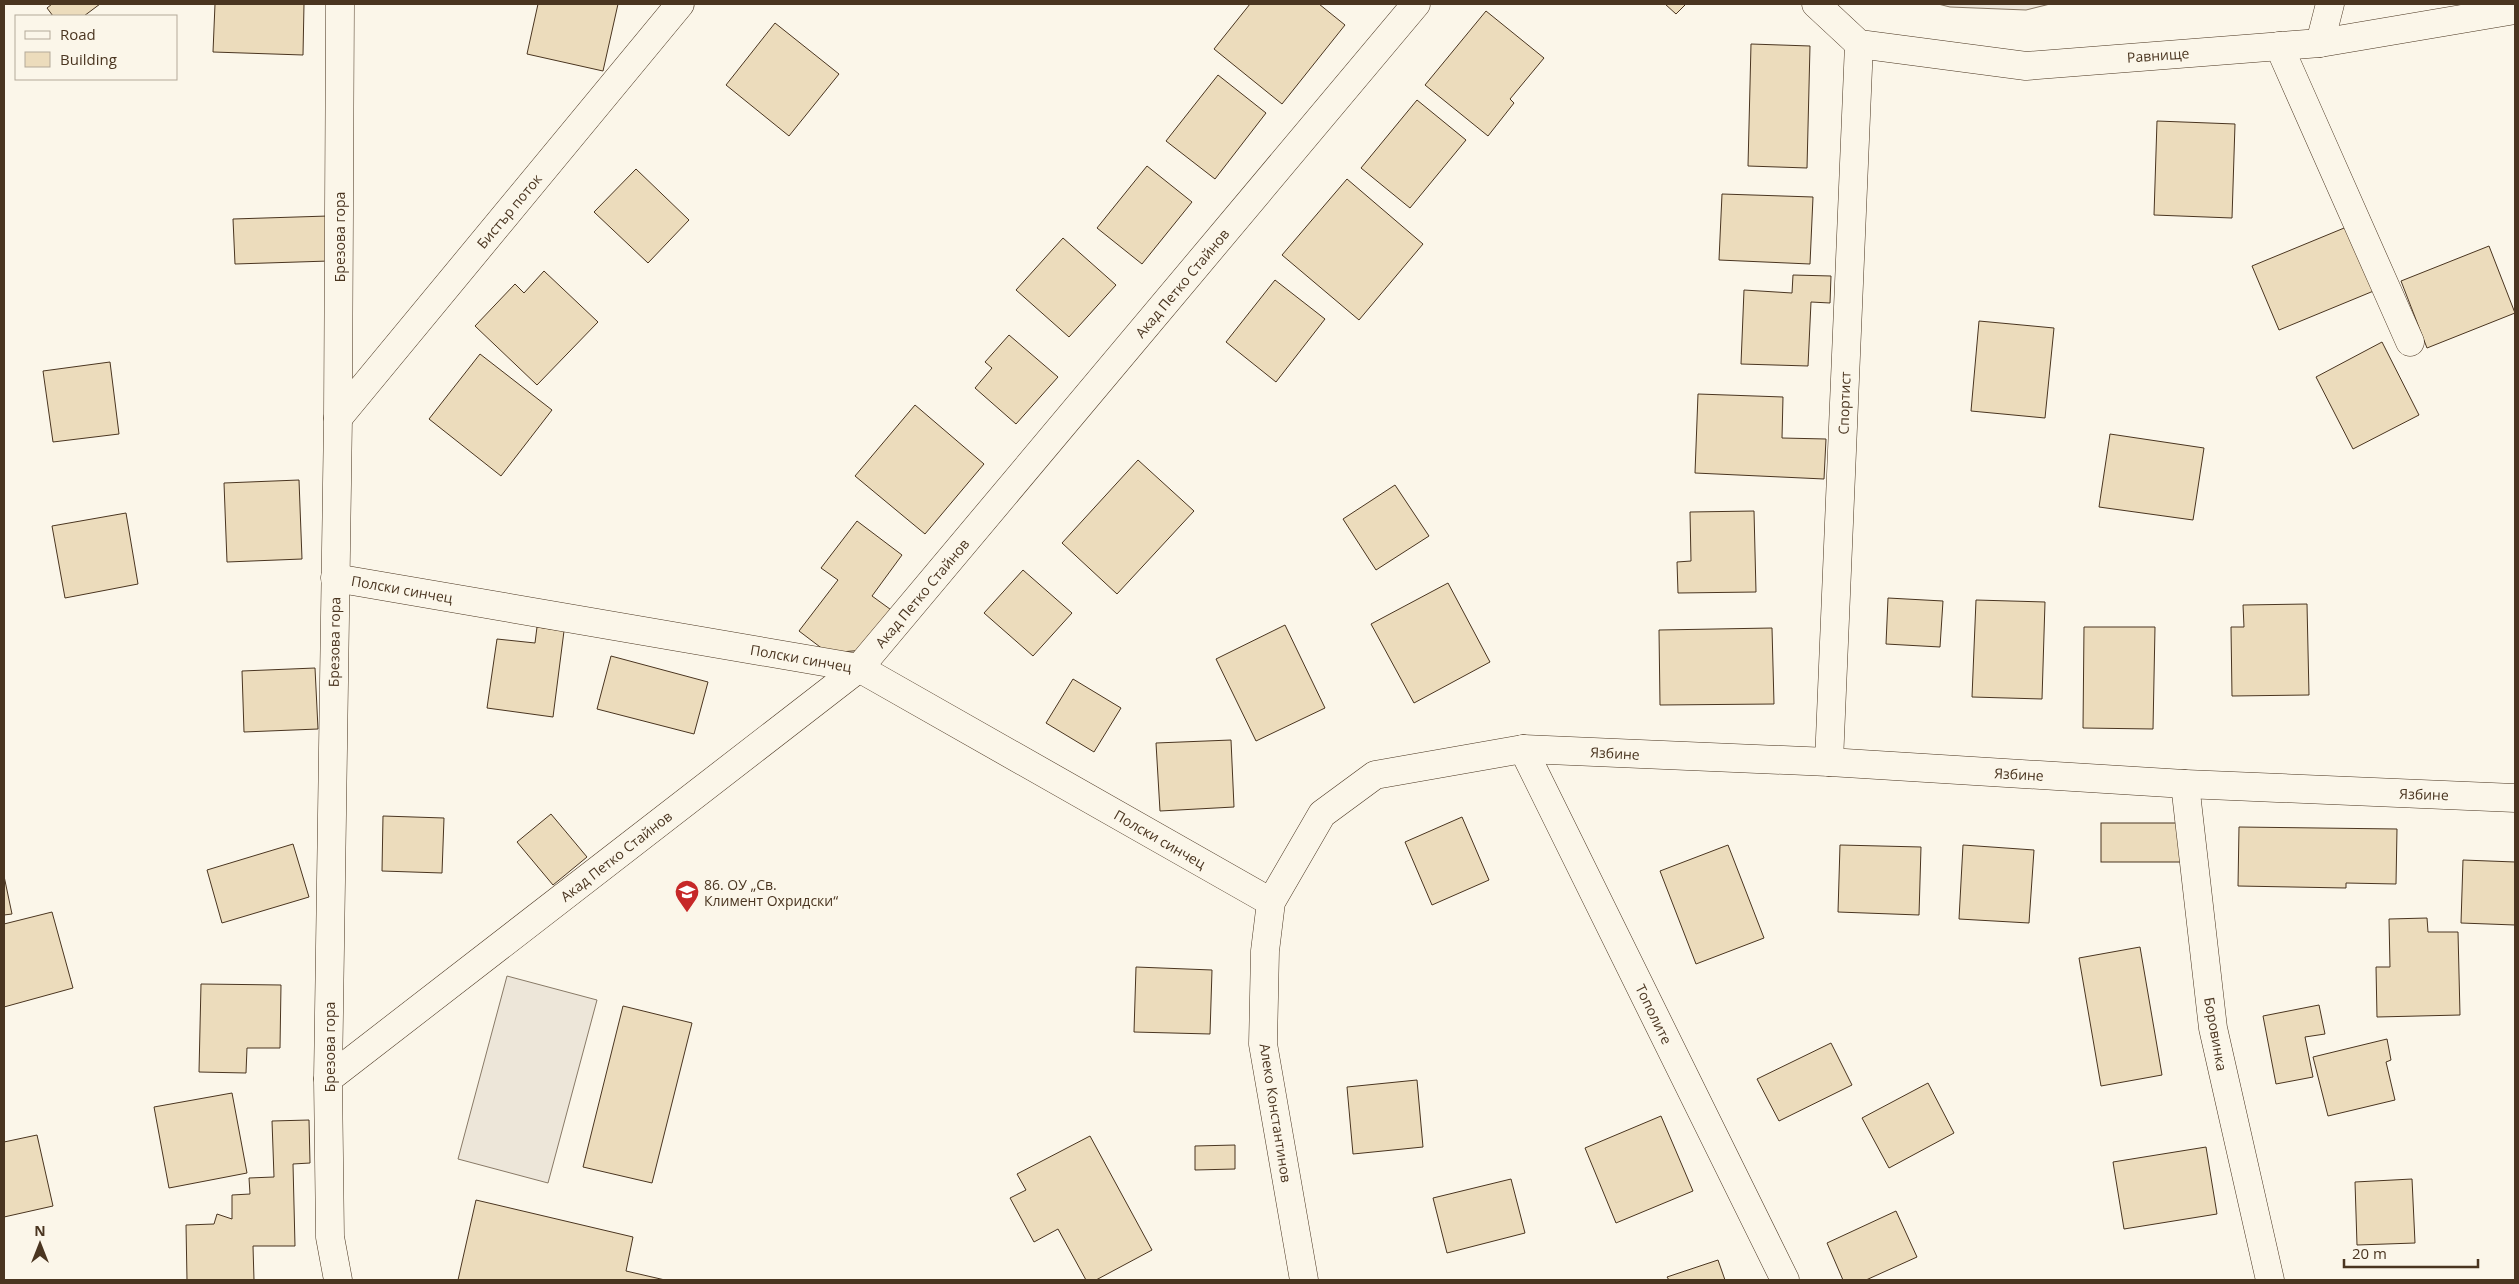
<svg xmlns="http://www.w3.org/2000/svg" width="2519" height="1284" font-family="'Open Sans',sans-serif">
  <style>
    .grass { fill: #ede6d9; stroke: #887966 }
    .building { fill: #ecdcbc; stroke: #4a3520 }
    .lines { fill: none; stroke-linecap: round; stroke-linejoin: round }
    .minor-casing { stroke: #4a3520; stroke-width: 29 }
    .minor { stroke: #fbf6e9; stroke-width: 28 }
    .labels { text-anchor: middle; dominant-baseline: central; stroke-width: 4; stroke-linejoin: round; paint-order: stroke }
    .street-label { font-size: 14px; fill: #4a3520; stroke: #fbf6e9 }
    .poi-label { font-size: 14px; fill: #4a3520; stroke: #fbf6e9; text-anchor: start }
  </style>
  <rect width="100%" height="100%" fill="#fbf6e9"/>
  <g class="grass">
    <path d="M 1938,4 L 2050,4 L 2026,10 L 1950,7 Z"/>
    <path d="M 507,976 L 597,1000 L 548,1183 L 458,1159 Z"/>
  </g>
  <g class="building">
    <path d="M 52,4 L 100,4 L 84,16 L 53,16 L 47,8 Z"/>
    <path d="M 215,4 L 304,4 L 303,55 L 213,52 Z"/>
    <path d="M 538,4 L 618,4 L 603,71 L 527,54 Z"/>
    <path d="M 1250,4 L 1319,4 L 1345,25 L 1282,104 L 1214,49 Z"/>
    <path d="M 1665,4 L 1686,4 L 1676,14 Z"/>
    <path d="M 1486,11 L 1544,58 L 1510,99 L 1514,103 L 1488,136 L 1425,85 Z"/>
    <path d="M 775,23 L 839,74 L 789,136 L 726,85 Z"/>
    <path d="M 1751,44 L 1810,46 L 1807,168 L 1748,166 Z"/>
    <path d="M 1218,75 L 1266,113 L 1215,179 L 1166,141 Z"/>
    <path d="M 1417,100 L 1466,140 L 1410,208 L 1361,168 Z"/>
    <path d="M 2157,121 L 2235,124 L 2232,218 L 2154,215 Z"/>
    <path d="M 1147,166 L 1192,202 L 1142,264 L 1097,228 Z"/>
    <path d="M 636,169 L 689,220 L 648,263 L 594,212 Z"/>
    <path d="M 1347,179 L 1423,244 L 1359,320 L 1282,255 Z"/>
    <path d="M 1722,194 L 1813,197 L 1810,264 L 1719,260 Z"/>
    <path d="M 328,216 L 329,261 L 235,264 L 233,219 Z"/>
    <path d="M 2349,226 L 2376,290 L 2279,330 L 2252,266 Z"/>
    <path d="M 1063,238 L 1116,285 L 1069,337 L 1016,290 Z"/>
    <path d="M 2489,246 L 2515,313 L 2427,348 L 2401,281 Z"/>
    <path d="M 544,271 L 598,322 L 537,385 L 475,326 L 515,284 L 524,293 Z"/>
    <path d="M 1793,275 L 1831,276 L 1830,303 L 1811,302 L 1808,366 L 1741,364 L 1744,290 L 1792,293 Z"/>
    <path d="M 1275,280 L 1325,319 L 1276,382 L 1226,342 Z"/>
    <path d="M 1979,321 L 2054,328 L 2045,418 L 1971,411 Z"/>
    <path d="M 1009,335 L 1058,377 L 1016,424 L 975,388 L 992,368 L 985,362 Z"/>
    <path d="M 2382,342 L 2419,415 L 2353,449 L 2316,377 Z"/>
    <path d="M 480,354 L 552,410 L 501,476 L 429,419 Z"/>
    <path d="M 110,362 L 119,434 L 53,442 L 43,371 Z"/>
    <path d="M 1698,394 L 1783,397 L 1782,438 L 1826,439 L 1824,479 L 1695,473 Z"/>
    <path d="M 915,405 L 984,464 L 925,534 L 855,476 Z"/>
    <path d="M 2110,434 L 2204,448 L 2193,520 L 2099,507 Z"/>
    <path d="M 1138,460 L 1194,511 L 1117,594 L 1062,543 Z"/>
    <path d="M 299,480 L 302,559 L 227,562 L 224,483 Z"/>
    <path d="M 1395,485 L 1429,536 L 1376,570 L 1343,519 Z"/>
    <path d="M 1754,511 L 1756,592 L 1678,593 L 1677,562 L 1691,561 L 1690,512 Z"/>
    <path d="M 126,513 L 138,584 L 65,598 L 52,526 Z"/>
    <path d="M 857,521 L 902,555 L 872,596 L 894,612 L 865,650 L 828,653 L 799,631 L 838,580 L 821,568 Z"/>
    <path d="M 1023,570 L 1072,613 L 1033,656 L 984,613 Z"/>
    <path d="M 1448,583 L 1490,662 L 1414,703 L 1371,624 Z"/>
    <path d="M 1888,598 L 1943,601 L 1940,647 L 1886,644 Z"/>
    <path d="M 1976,600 L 2045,602 L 2042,699 L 1972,697 Z"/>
    <path d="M 2307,604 L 2309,695 L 2232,696 L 2231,627 L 2244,627 L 2243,605 Z"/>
    <path d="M 1285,625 L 1325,708 L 1256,741 L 1216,659 Z"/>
    <path d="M 537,627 L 564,631 L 553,717 L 487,708 L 497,639 L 535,643 Z"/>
    <path d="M 2084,627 L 2155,627 L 2153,729 L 2083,728 Z"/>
    <path d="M 1772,628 L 1774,704 L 1660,705 L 1659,630 Z"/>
    <path d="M 611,656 L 708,682 L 694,734 L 597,709 Z"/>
    <path d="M 315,668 L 318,729 L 244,732 L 242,671 Z"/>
    <path d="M 1073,679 L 1121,708 L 1094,752 L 1046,723 Z"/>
    <path d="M 1231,740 L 1234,807 L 1160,811 L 1156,743 Z"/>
    <path d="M 551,814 L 587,857 L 553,885 L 517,842 Z"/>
    <path d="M 383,816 L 444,818 L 442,873 L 382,871 Z"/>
    <path d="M 1462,817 L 1489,880 L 1432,905 L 1405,842 Z"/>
    <rect x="2101" y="823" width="81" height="39"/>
    <path d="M 2239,827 L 2397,829 L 2396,884 L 2346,883 L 2346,888 L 2238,886 Z"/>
    <path d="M 293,844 L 309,897 L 222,923 L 207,870 Z"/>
    <path d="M 1728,845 L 1764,938 L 1696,964 L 1660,871 Z"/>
    <path d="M 1840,845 L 1921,847 L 1919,915 L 1838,912 Z"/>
    <path d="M 1963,845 L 2034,850 L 2029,923 L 1959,919 Z"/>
    <path d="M 2463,860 L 2515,862 L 2515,925 L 2461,923 Z"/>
    <path d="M 4,876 L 12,914 L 4,915 Z"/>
    <path d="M 52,912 L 73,988 L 4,1007 L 4,924 Z"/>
    <path d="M 2427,918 L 2428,932 L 2458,932 L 2460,1015 L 2377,1017 L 2376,967 L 2390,967 L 2389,919 Z"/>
    <path d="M 2140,947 L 2162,1075 L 2101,1086 L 2079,958 Z"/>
    <path d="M 1136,967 L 1212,970 L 1210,1034 L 1134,1032 Z"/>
    <path d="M 201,984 L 281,985 L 280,1048 L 247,1048 L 246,1073 L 199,1072 Z"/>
    <path d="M 2319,1005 L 2325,1034 L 2305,1037 L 2313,1077 L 2276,1084 L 2263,1016 Z"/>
    <path d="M 623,1006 L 692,1023 L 652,1183 L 583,1167 Z"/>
    <path d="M 2387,1039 L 2391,1060 L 2386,1062 L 2395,1100 L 2328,1116 L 2313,1057 Z"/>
    <path d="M 1831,1043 L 1852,1085 L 1779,1121 L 1757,1079 Z"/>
    <path d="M 1417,1080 L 1423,1147 L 1353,1154 L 1347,1087 Z"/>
    <path d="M 1928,1083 L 1954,1133 L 1889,1168 L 1862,1118 Z"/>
    <path d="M 232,1093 L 247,1173 L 169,1188 L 154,1107 Z"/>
    <path d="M 1661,1116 L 1693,1191 L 1616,1223 L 1585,1148 Z"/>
    <path d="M 309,1120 L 310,1163 L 293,1164 L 295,1246 L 253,1246 L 254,1280 L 187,1280 L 186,1225 L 214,1224 L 217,1214 L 232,1219 L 232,1195 L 250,1194 L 249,1178 L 274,1177 L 272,1121 Z"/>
    <path d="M 37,1135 L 53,1206 L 4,1217 L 4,1142 Z"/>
    <path d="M 1090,1136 L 1152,1250 L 1096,1280 L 1086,1280 L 1058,1229 L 1034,1242 L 1010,1198 L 1026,1190 L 1017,1174 Z"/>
    <path d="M 1235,1145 L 1235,1169 L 1195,1170 L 1195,1146 Z"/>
    <path d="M 2206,1147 L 2217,1214 L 2124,1229 L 2113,1162 Z"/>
    <path d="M 1511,1179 L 1525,1233 L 1447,1253 L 1433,1198 Z"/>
    <path d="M 2412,1179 L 2415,1243 L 2357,1245 L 2355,1182 Z"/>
    <path d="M 476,1200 L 633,1237 L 626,1271 L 665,1280 L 458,1280 Z"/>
    <path d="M 1896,1211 L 1917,1257 L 1866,1280 L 1843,1280 L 1827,1243 Z"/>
    <path d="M 1718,1260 L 1725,1280 L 1669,1280 L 1667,1277 Z"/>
  </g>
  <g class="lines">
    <defs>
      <g id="minor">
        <path d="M 1816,4 L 1859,44 L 2026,66 L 2320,43 L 2515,10"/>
        <path d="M 2320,43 L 2330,4"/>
        <path d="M 2279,46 L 2410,342"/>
        <path d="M 338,418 L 680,4"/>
        <path d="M 335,578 L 859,668 L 1271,902"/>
        <path d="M 1523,749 L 1785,1280"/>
        <path d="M 1829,762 L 1859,44"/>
        <path d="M 2185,784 L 2213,1028 L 2270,1280"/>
        <path d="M 328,1079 L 859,668 L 1416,4"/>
        <path d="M 338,1280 L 330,1237 L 328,1079 L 338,418 L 340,4"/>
        <path d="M 1304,1280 L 1263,1044 L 1265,951 L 1271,902 L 1322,814 L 1375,775 L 1523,749 L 1829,762 L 2185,784 L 2515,798"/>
      </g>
    </defs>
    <use href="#minor" class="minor-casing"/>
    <use href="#minor" class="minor"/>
  </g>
  <defs>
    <symbol id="school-pin" viewBox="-11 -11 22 30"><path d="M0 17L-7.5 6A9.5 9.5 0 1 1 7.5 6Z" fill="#c62828" stroke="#fbf6e9"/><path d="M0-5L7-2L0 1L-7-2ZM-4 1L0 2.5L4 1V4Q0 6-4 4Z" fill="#fff"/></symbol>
  </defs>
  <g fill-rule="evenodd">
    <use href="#school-pin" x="673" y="878" width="28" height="38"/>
  </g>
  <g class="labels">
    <g class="street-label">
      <text transform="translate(2158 55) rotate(-4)">Равнище</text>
      <text transform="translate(509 211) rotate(-50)">Бистър поток</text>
      <text transform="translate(339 237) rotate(-90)">Брезова гора</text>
      <text transform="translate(1182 283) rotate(-50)">Акад Петко Стайнов</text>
      <text transform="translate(1844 403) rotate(-88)">Спортист</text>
      <text transform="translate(402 589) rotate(10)">Полски синчец</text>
      <text transform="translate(922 593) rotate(-50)">Акад Петко Стайнов</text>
      <text transform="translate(334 642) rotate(-89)">Брезова гора</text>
      <text transform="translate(801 658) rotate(10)">Полски синчец</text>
      <text transform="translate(1615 753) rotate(3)">Язбине</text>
      <text transform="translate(2019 774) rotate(3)">Язбине</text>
      <text transform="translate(2424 794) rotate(2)">Язбине</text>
      <text transform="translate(1160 839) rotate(30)">Полски синчец</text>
      <text transform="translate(616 856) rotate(-38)">Акад Петко Стайнов</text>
      <text transform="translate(1654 1014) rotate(64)">Тополите</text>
      <text transform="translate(2216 1034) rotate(80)">Боровинка</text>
      <text transform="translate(329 1047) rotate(-90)">Брезова гора</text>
      <text transform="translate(1276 1113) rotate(81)">Алеко Константинов</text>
    </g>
    <g class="poi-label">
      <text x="704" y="884">86. ОУ „Св.<tspan x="704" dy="16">Климент Охридски“</tspan></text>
    </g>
  </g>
  <rect width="2519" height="1284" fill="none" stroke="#4a3520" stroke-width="10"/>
  <rect x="15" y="15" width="162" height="65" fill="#fbf6e9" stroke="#b4a999"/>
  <rect x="25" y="31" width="25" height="8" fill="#fbf6e9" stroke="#b4a999"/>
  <text x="60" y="40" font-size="15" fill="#4a3520">Road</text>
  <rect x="25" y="52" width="25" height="15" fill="#ecdcbc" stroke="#b4a999"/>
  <text x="60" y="65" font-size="15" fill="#4a3520">Building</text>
  <g transform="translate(40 1244)" stroke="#fbf6e9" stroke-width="4" paint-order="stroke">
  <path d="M0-4L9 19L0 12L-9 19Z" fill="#4a3520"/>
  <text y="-8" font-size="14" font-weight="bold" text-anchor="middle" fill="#4a3520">N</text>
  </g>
  <path d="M2344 1259v8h134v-8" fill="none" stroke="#4a3520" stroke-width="2.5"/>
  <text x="2352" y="1259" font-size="15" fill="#4a3520" stroke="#fbf6e9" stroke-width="4" paint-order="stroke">20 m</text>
</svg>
